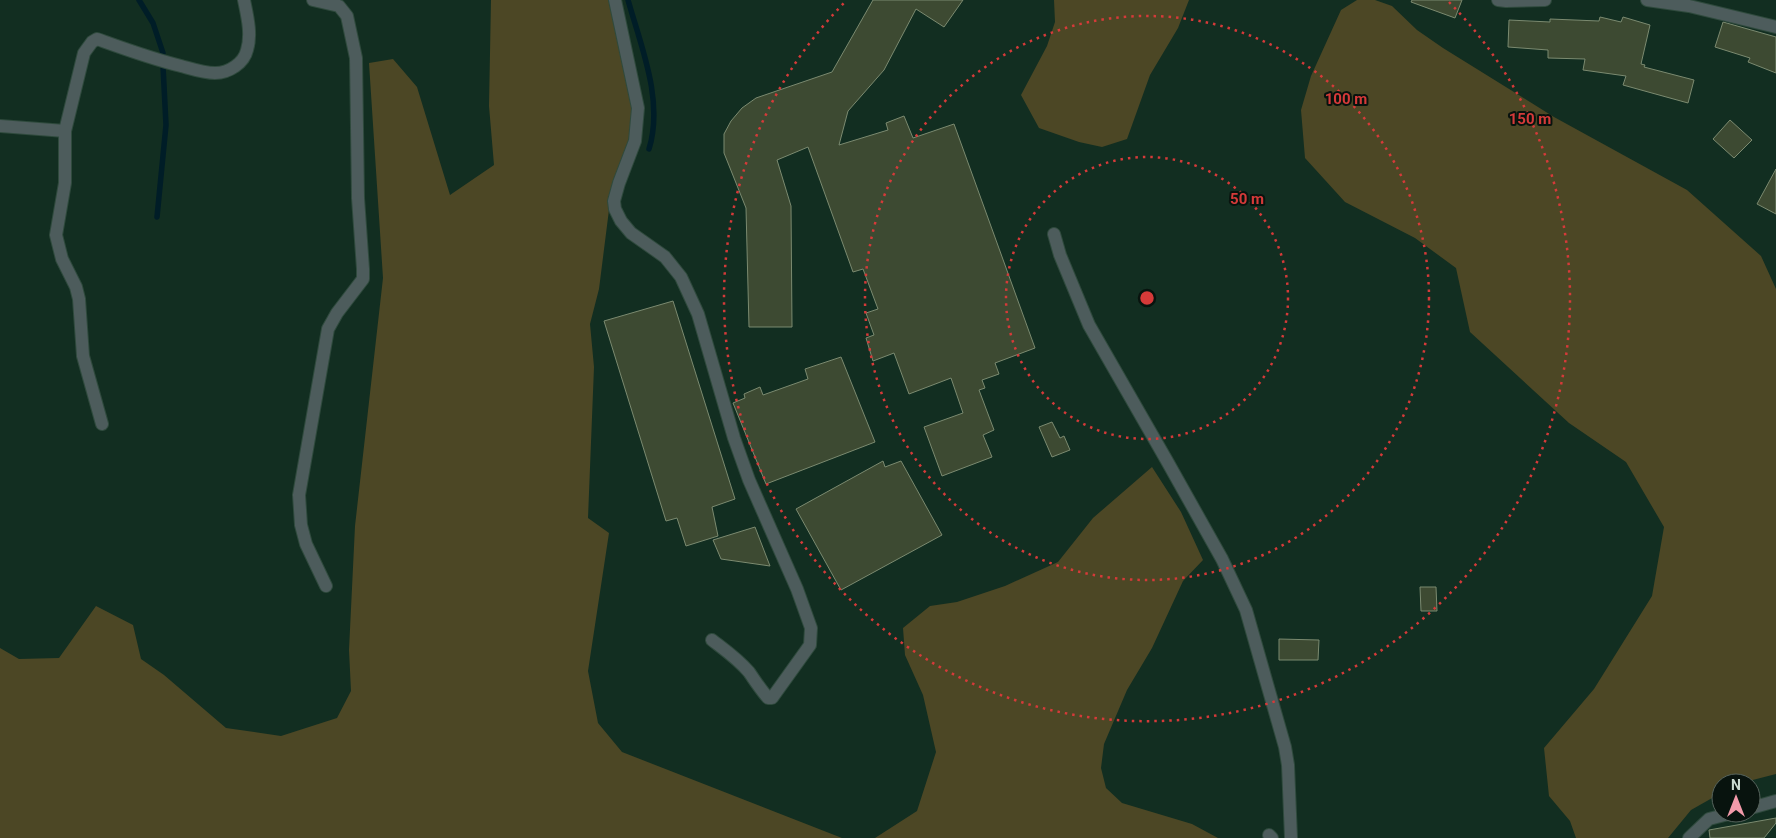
<svg xmlns="http://www.w3.org/2000/svg" width="1776" height="838" font-family="Roboto,sans-serif">
  <style>
    .green { fill: #4c4725 }
    .lines { fill: none; stroke-linecap: round; stroke-linejoin: round }
    .stream { stroke: #001d27; stroke-width: 5.5 }
    .building { fill: #3d4a32; stroke: #7b8a70 }
    .minor-casing { stroke: #2f4a3d; stroke-width: 14 }
    .minor { stroke: #4d5c5c; stroke-width: 12 }
    .ring { fill: none; stroke: #d53a39; stroke-width: 2.5; stroke-dasharray: 2.5 5 }
    .centre { fill: #d53a39; stroke: #08130e; stroke-width: 2.5 }
    .ring-label { font-size: 15px; text-anchor: middle; font-weight: bold; fill: #d53a39; stroke: #08130e; stroke-width: 4; stroke-linejoin: round; paint-order: stroke }
  </style>
  <rect width="100%" height="100%" fill="#122e21"/>
  <g class="green">
    <path d="M 491,0 L 609,0 L 634,115 L 632,129 L 611,194 L 599,289 L 590,324 L 594,367 L 588,518 L 609,533 L 588,671 L 598,723 L 622,752 L 842,838 L 875,838 L 917,811 L 936,752 L 923,695 L 905,655 L 903,628 L 930,606 L 957,602 L 1005,586 L 1058,562 L 1093,518 L 1152,467 L 1181,512 L 1203,560 L 1183,581 L 1152,648 L 1127,690 L 1104,744 L 1101,768 L 1106,788 L 1122,803 L 1192,824 L 1218,838 L 0,838 L 0,648 L 19,659 L 59,658 L 96,606 L 133,625 L 141,659 L 164,675 L 226,728 L 281,736 L 337,718 L 351,691 L 349,650 L 355,526 L 383,278 L 369,63 L 393,59 L 417,87 L 450,195 L 494,165 L 489,106 Z"/>
    <path d="M 1054,0 L 1189,0 L 1178,28 L 1150,75 L 1127,139 L 1102,147 L 1079,142 L 1039,128 L 1021,95 L 1047,46 L 1055,22 Z"/>
    <path d="M 1357,0 L 1375,0 L 1392,6 L 1417,30 L 1443,48 L 1554,117 L 1687,190 L 1761,256 L 1776,289 L 1776,774 L 1741,783 L 1721,783 L 1721,793 L 1691,810 L 1668,838 L 1576,838 L 1570,821 L 1549,796 L 1544,748 L 1594,689 L 1652,596 L 1664,527 L 1626,462 L 1569,423 L 1470,332 L 1456,268 L 1415,238 L 1345,202 L 1305,158 L 1301,110 L 1311,76 L 1341,10 Z"/>
  </g>
  <g class="lines">
    <g class="stream">
      <path d="M 139,0 L 153,23 L 163,53"/>
      <path d="M 628,0 C 641,46 664,101 649,149"/>
      <path d="M 157,217 L 166,125 L 163,66"/>
    </g>
  </g>
  <g class="building">
    <path d="M 873,0 L 963,0 L 944,27 L 916,9 L 884,70 L 848,111 L 839,145 L 888,130 L 886,123 L 904,116 L 913,138 L 954,124 L 1035,348 L 995,363 L 999,374 L 982,380 L 985,388 L 979,390 L 994,430 L 983,435 L 992,457 L 942,476 L 924,427 L 963,413 L 951,378 L 909,394 L 894,353 L 873,361 L 866,338 L 874,335 L 866,313 L 878,309 L 863,269 L 853,272 L 808,147 L 777,160 L 791,206 L 792,327 L 749,327 L 746,208 L 724,153 L 724,134 L 731,121 L 742,108 L 756,98 L 832,72 Z"/>
    <path d="M 1412,0 L 1462,0 L 1455,18 L 1411,2 Z"/>
    <path d="M 1600,17 L 1621,22 L 1623,17 L 1650,25 L 1641,64 L 1645,65 L 1644,67 L 1694,80 L 1688,103 L 1623,85 L 1626,76 L 1583,70 L 1585,59 L 1548,58 L 1548,50 L 1508,47 L 1509,20 L 1550,22 L 1550,19 L 1599,21 Z"/>
    <path d="M 1723,22 L 1776,37 L 1776,73 L 1748,62 L 1750,58 L 1715,47 Z"/>
    <path d="M 1730,120 L 1752,140 L 1734,158 L 1713,139 Z"/>
    <path d="M 1776,169 L 1776,214 L 1757,204 Z"/>
    <path d="M 673,301 L 735,499 L 712,507 L 718,536 L 686,546 L 677,518 L 666,521 L 604,321 Z"/>
    <path d="M 841,357 L 875,442 L 766,484 L 733,403 L 745,398 L 744,394 L 760,387 L 763,395 L 808,379 L 805,369 Z"/>
    <path d="M 1052,422 L 1060,438 L 1064,436 L 1070,450 L 1052,457 L 1039,427 Z"/>
    <path d="M 883,461 L 885,467 L 901,461 L 942,535 L 841,590 L 796,509 Z"/>
    <path d="M 755,527 L 770,566 L 721,559 L 713,540 Z"/>
    <path d="M 1420,587 L 1436,587 L 1437,611 L 1421,611 Z"/>
    <path d="M 1279,639 L 1319,640 L 1318,660 L 1279,660 Z"/>
    <path d="M 1776,818 L 1776,823 L 1764,838 L 1710,838 L 1709,830 Z"/>
  </g>
  <g class="lines">
    <defs>
      <g id="minor">
        <path d="M 313,0 L 339,6 L 347,16 L 356,58 L 358,198 L 363,269 L 363,279 L 337,313 L 328,329 L 299,495 L 301,525 L 306,544 L 326,586"/>
        <path d="M 615,0 L 638,108 L 635,141 L 619,183 L 614,201 L 615,209 L 621,221 L 631,233 L 665,257 L 681,277 L 698,314 L 734,438 L 749,480 L 797,589 L 811,628 L 810,645 L 772,698 L 768,698 C 761,690 755,681 749,672 C 738,659 725,650 712,640"/>
        <path d="M 1498,0 L 1506,1 L 1545,0"/>
        <path d="M 1647,0 L 1689,6 L 1776,27"/>
        <path d="M 0,126 L 65,131"/>
        <path d="M 1054,234 L 1060,255 L 1089,325 L 1167,461 L 1222,559 L 1246,610 L 1285,747 L 1288,765 L 1291,838"/>
        <path d="M 102,424 L 83,356 L 79,299 L 76,287 L 62,259 L 56,235 L 65,183 L 65,131 L 84,53 L 92,42 L 97,39 C 125,49 152,59 181,66 C 192,69 204,73 215,73 C 229,73 244,63 247,50 C 252,34 247,15 244,0"/>
        <path d="M 1751,808 L 1776,801"/>
        <path d="M 1269,835 L 1272,838"/>
        <path d="M 1689,838 L 1709,819 L 1732,813"/>
      </g>
    </defs>
    <use href="#minor" class="minor-casing"/>
    <use href="#minor" class="minor"/>
  </g>
  <g class="ring">
    <circle cx="1147" cy="298" r="141"/>
    <circle cx="1147" cy="298" r="282"/>
    <path d="M1449 2A423 423 0 1 1 845 2"/>
  </g>
  <circle cx="1147" cy="298" r="8" class="centre"/>
  <g class="ring-label">
    <text x="1346" y="104">100 m</text>
    <text x="1530" y="124">150 m</text>
    <text x="1247" y="204">50 m</text>
  </g>
  <g transform="translate(1736 798)"><circle r="24" fill="#08130e" stroke="#56635c"/>
  <path d="M0-4L9 19L0 12L-9 19Z" fill="#f39aaa"/>
  <text y="-8" font-size="14" font-weight="bold" text-anchor="middle" fill="#cadad1">N</text>
  </g>
</svg>
